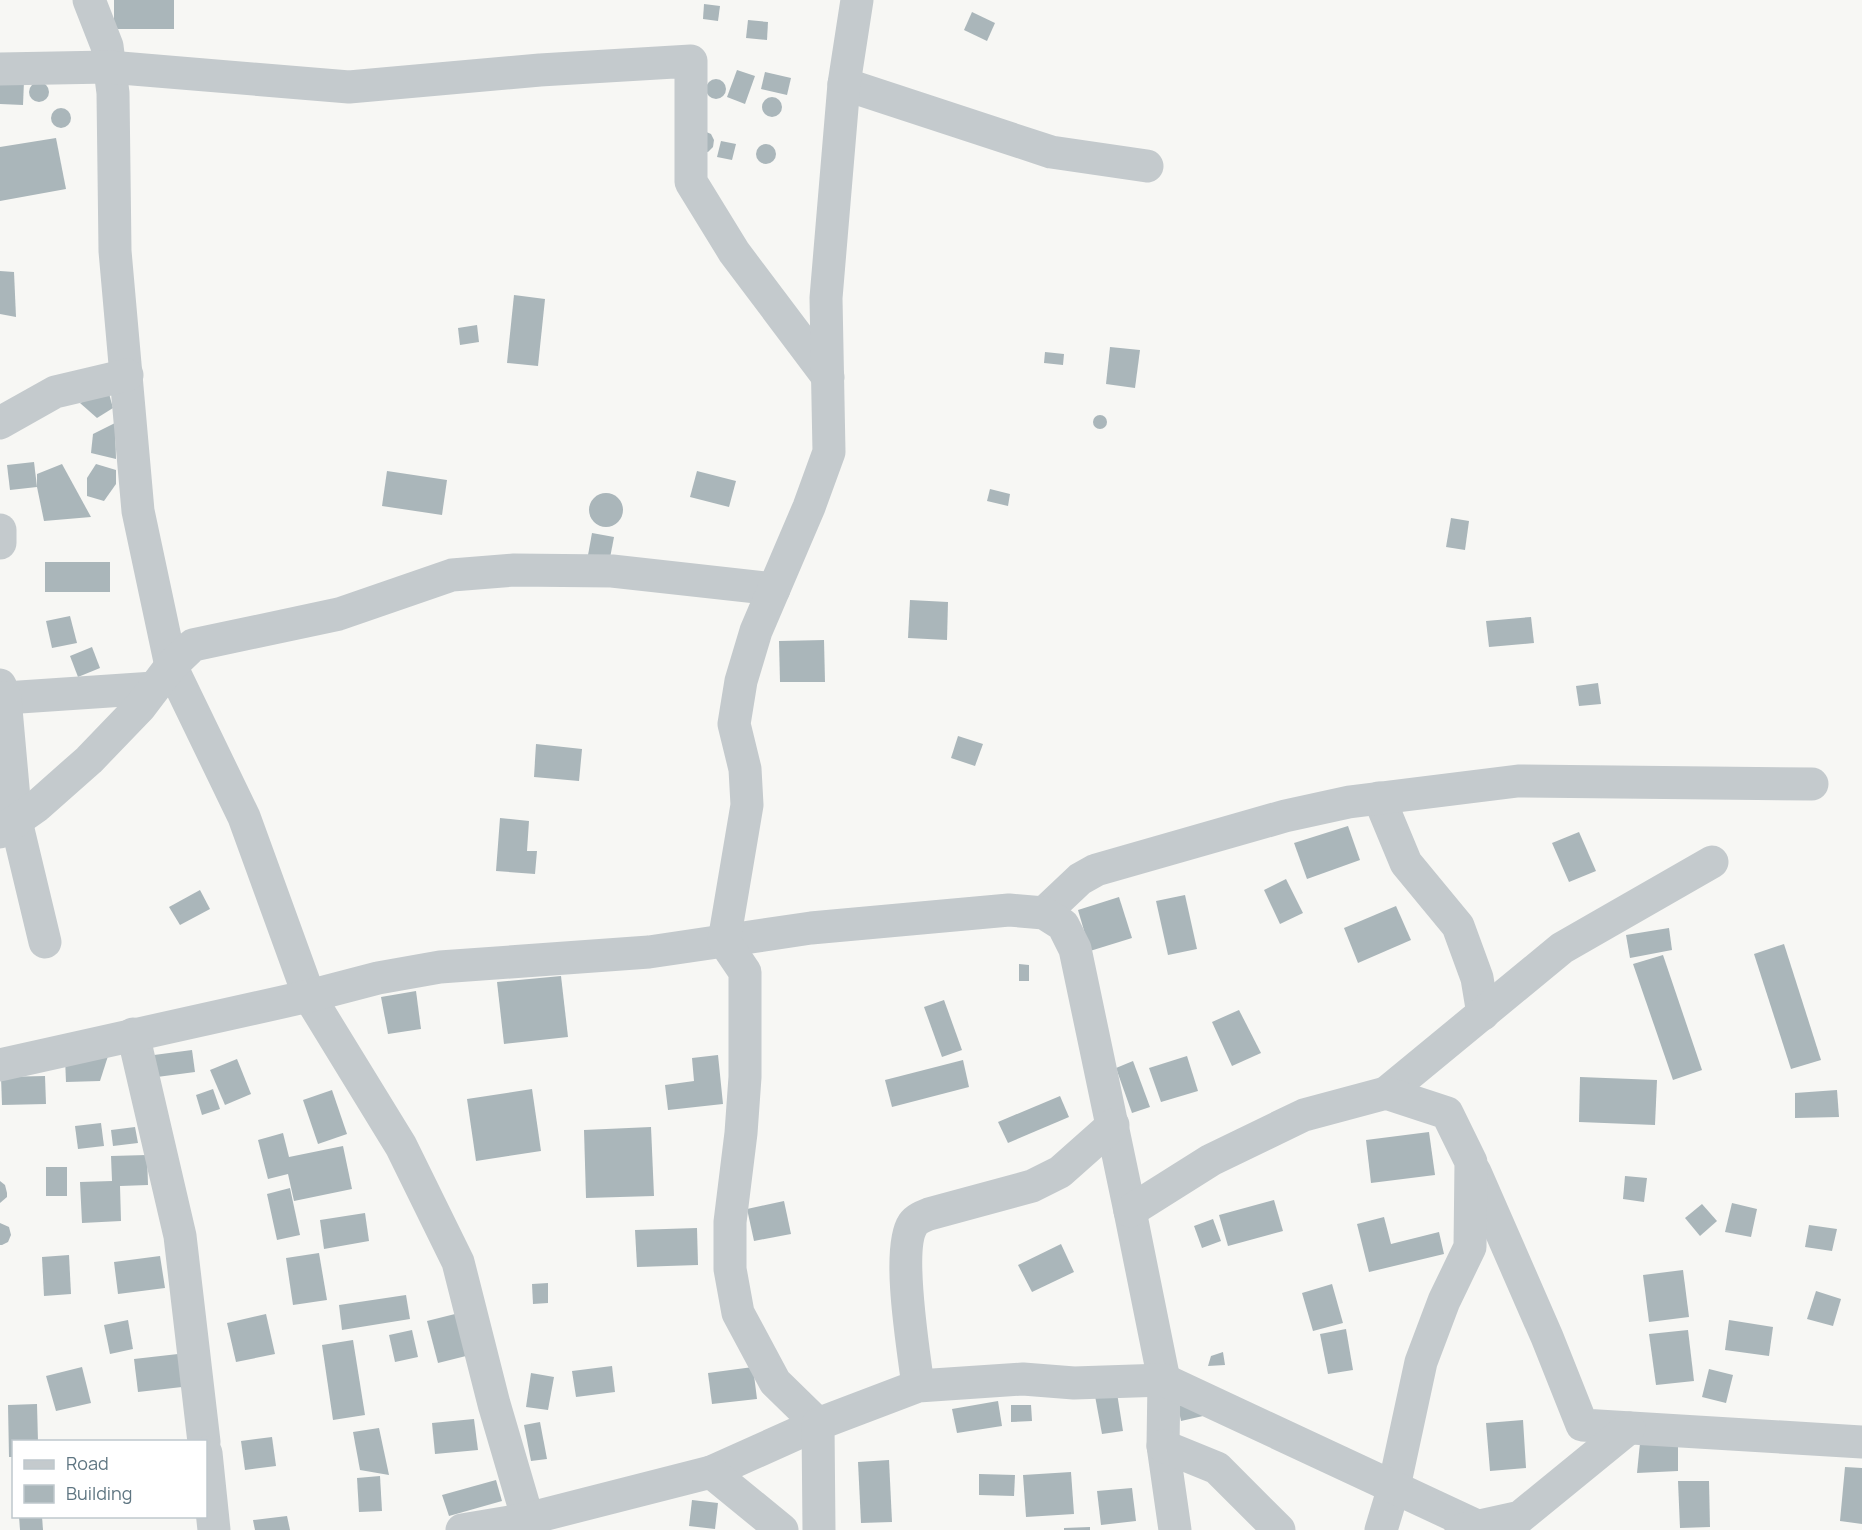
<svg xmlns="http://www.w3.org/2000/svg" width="1862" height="1530" font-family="Manrope,sans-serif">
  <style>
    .building { fill: #aab6ba }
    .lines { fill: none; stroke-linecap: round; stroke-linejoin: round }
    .minor { stroke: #c4cacd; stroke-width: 33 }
  </style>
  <rect width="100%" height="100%" fill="#f7f7f4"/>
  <g class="building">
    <rect x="114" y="0" width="60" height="29"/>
    <path d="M 704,4 L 720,6 L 718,21 L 703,19 Z"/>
    <path d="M 972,12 L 995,23 L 987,41 L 964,30 Z"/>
    <path d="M 748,20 L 768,22 L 767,40 L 746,38 Z"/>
    <path d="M 737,70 L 755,76 L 745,104 L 727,97 Z"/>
    <path d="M 765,72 L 791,78 L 787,95 L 761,89 Z"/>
    <circle cx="716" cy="89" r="10"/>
    <path d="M 0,80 L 24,81 L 23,105 L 0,104 Z"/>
    <circle cx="39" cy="92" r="10"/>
    <circle cx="772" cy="107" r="10"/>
    <circle cx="61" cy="118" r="10"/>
    <path d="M 704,131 L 711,134 L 714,140 L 713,147 L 708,152 L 700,151 Z"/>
    <path d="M 56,138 L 66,189 L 0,201 L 0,147 Z"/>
    <path d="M 721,141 L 736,144 L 732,160 L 717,157 Z"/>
    <circle cx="766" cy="154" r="10"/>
    <path d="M 0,271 L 14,272 L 16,317 L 0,314 Z"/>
    <path d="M 514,295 L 545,299 L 538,366 L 507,363 Z"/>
    <path d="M 477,325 L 479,342 L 460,345 L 458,328 Z"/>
    <path d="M 1110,347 L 1140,350 L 1135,388 L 1106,384 Z"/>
    <path d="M 1045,352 L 1064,354 L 1063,365 L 1044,363 Z"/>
    <path d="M 108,390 L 113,408 L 97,418 L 80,403 Z"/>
    <circle cx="1100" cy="422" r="7"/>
    <path d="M 115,423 L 116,459 L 91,453 L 93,434 Z"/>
    <path d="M 34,462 L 37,487 L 10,490 L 7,465 Z"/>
    <path d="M 62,464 L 91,517 L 44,521 L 37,487 L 37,474 Z"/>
    <path d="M 96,464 L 116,470 L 116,484 L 104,501 L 87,496 L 87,478 Z"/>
    <path d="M 387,471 L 447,480 L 442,515 L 382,506 Z"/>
    <path d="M 697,471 L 736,481 L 729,507 L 690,497 Z"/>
    <path d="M 990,489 L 1010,494 L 1008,506 L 987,501 Z"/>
    <circle cx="606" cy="510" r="17"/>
    <path d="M 1451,518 L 1469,521 L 1465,550 L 1446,547 Z"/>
    <path d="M 592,533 L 614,537 L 610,558 L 588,555 Z"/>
    <rect x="45" y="562" width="65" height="30"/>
    <path d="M 910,600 L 948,602 L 947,640 L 908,638 Z"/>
    <path d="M 70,616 L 77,643 L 52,648 L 46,621 Z"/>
    <path d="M 1531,617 L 1534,643 L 1489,647 L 1486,621 Z"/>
    <path d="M 824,640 L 825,682 L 780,682 L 779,641 Z"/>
    <path d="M 92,647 L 100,668 L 78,677 L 70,656 Z"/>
    <path d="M 1598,683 L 1601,704 L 1579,706 L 1576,686 Z"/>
    <path d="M 958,736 L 983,744 L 975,766 L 951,758 Z"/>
    <path d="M 536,744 L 582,749 L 579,781 L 534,777 Z"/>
    <path d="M 500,818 L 529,821 L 527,851 L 537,851 L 535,874 L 496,871 Z"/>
    <path d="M 1348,826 L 1360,860 L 1307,879 L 1294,843 Z"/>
    <path d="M 1579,832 L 1596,871 L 1569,882 L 1552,843 Z"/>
    <path d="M 1286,879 L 1303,913 L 1280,924 L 1264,890 Z"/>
    <path d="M 200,890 L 210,909 L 180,925 L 169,907 Z"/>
    <path d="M 1185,895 L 1197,949 L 1168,955 L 1156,901 Z"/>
    <path d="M 1119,897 L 1132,938 L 1090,951 L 1078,910 Z"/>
    <path d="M 1396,906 L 1411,940 L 1358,963 L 1344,928 Z"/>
    <path d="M 1669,928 L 1672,950 L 1630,958 L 1626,935 Z"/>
    <path d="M 1784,944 L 1821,1060 L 1791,1069 L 1754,954 Z"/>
    <path d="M 1663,955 L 1702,1070 L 1673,1080 L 1633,964 Z"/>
    <path d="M 1019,964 L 1029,965 L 1029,981 L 1019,981 Z"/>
    <path d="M 561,976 L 568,1037 L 504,1044 L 497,982 Z"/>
    <path d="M 416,991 L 421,1029 L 388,1034 L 381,997 Z"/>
    <path d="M 944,1000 L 962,1050 L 942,1057 L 924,1007 Z"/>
    <path d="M 1239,1010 L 1261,1053 L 1232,1066 L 1212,1022 Z"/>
    <path d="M 192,1050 L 195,1072 L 157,1077 L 154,1055 Z"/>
    <path d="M 718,1055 L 723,1104 L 668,1110 L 665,1085 L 694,1081 L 692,1058 Z"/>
    <path d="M 108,1056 L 100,1081 L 66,1082 L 65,1058 Z"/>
    <path d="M 1187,1056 L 1198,1091 L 1161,1102 L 1149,1068 Z"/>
    <path d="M 237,1059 L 251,1094 L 225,1105 L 210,1070 Z"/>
    <path d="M 963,1060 L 969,1087 L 892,1107 L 885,1080 Z"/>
    <path d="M 1133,1061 L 1150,1107 L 1132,1113 L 1116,1068 Z"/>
    <path d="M 45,1076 L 46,1104 L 2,1105 L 1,1077 Z"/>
    <path d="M 1580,1077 L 1657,1080 L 1655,1125 L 1579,1122 Z"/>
    <path d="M 213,1089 L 220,1109 L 202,1115 L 196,1095 Z"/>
    <path d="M 532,1089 L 541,1151 L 476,1161 L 467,1099 Z"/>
    <path d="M 332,1090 L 347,1134 L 318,1144 L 303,1100 Z"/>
    <path d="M 1837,1090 L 1839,1117 L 1795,1118 L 1795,1093 Z"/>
    <path d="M 1060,1096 L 1069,1117 L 1008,1143 L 998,1122 Z"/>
    <path d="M 101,1123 L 104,1146 L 78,1149 L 75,1126 Z"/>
    <path d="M 135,1127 L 138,1143 L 113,1146 L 111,1130 Z"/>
    <path d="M 651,1127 L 654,1196 L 586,1198 L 584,1130 Z"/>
    <path d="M 1429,1132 L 1435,1175 L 1371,1183 L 1366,1140 Z"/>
    <path d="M 283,1133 L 289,1157 L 343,1146 L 352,1189 L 294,1201 L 288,1174 L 268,1179 L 258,1140 Z"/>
    <path d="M 147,1155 L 148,1185 L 120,1186 L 121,1221 L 82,1223 L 80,1182 L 112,1181 L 111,1156 Z"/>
    <rect x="46" y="1167" width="21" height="29"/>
    <path d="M 1625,1176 L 1647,1178 L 1644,1202 L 1623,1199 Z"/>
    <path d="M 0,1181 L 5,1185 L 7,1193 L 7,1197 L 0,1203 Z"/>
    <path d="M 290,1188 L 300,1235 L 277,1240 L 267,1194 Z"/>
    <path d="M 1274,1200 L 1283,1231 L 1228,1246 L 1219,1215 Z"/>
    <path d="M 784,1201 L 791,1234 L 754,1241 L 747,1209 Z"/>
    <path d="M 1732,1203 L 1757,1209 L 1751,1237 L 1725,1232 Z"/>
    <path d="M 1702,1204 L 1717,1221 L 1700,1236 L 1685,1218 Z"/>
    <path d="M 365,1213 L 369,1241 L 324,1249 L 320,1220 Z"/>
    <path d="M 1384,1217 L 1391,1244 L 1439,1232 L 1444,1254 L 1369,1272 L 1357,1224 Z"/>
    <path d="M 1213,1219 L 1221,1241 L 1202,1248 L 1194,1226 Z"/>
    <path d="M 0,1223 L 9,1227 L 11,1235 L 8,1242 L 2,1245 L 0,1245 Z"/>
    <path d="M 1809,1225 L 1837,1229 L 1832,1251 L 1805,1247 Z"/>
    <path d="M 697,1228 L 698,1265 L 637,1267 L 635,1230 Z"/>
    <path d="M 1061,1244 L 1074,1272 L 1032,1292 L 1018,1265 Z"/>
    <path d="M 319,1253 L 327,1300 L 293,1305 L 286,1258 Z"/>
    <path d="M 69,1255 L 71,1294 L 44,1296 L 42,1257 Z"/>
    <path d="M 160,1256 L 165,1288 L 118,1294 L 114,1262 Z"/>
    <path d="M 1683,1270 L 1689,1317 L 1649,1322 L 1643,1275 Z"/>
    <path d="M 548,1283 L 548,1303 L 533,1304 L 532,1284 Z"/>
    <path d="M 1332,1284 L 1343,1323 L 1313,1331 L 1302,1293 Z"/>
    <path d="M 1816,1291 L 1841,1299 L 1833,1326 L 1807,1319 Z"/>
    <path d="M 406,1295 L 410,1319 L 342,1330 L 339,1305 Z"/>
    <path d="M 266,1314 L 275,1354 L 236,1362 L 227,1323 Z"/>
    <path d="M 455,1314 L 466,1356 L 438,1363 L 427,1321 Z"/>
    <path d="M 128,1320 L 133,1349 L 110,1354 L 104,1325 Z"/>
    <path d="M 1729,1320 L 1773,1327 L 1769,1356 L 1725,1350 Z"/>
    <path d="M 1346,1329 L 1353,1370 L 1328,1374 L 1320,1334 Z"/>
    <path d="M 412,1330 L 418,1357 L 395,1362 L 389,1335 Z"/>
    <path d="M 1688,1330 L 1694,1381 L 1656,1385 L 1649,1334 Z"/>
    <path d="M 353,1340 L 365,1415 L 333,1420 L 322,1345 Z"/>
    <path d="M 1223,1352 L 1225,1365 L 1208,1366 L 1211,1356 Z"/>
    <path d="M 178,1354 L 182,1387 L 138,1392 L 134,1359 Z"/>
    <path d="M 612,1366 L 615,1392 L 576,1397 L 572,1371 Z"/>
    <path d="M 82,1367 L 91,1403 L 56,1411 L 46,1376 Z"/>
    <path d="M 753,1367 L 757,1399 L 712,1404 L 708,1373 Z"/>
    <path d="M 1709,1369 L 1733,1375 L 1726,1403 L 1702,1397 Z"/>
    <path d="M 531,1373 L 554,1377 L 548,1410 L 526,1407 Z"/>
    <path d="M 1117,1393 L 1123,1431 L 1102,1434 L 1095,1396 Z"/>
    <path d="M 998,1401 L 1002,1426 L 957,1433 L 952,1409 Z"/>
    <path d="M 1193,1403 L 1203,1416 L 1181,1421 L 1178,1406 Z"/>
    <path d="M 37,1404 L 38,1442 L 14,1442 L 14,1457 L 9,1457 L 8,1405 Z"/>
    <path d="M 1011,1405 L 1031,1405 L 1032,1421 L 1011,1422 Z"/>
    <path d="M 474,1419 L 478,1450 L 435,1454 L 432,1423 Z"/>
    <path d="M 1523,1420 L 1526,1468 L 1490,1471 L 1486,1423 Z"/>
    <path d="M 540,1422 L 547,1459 L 531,1461 L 524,1425 Z"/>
    <path d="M 379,1428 L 389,1475 L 360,1470 L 353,1432 Z"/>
    <path d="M 272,1437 L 276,1466 L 245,1470 L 241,1441 Z"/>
    <path d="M 1640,1443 L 1678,1446 L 1678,1471 L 1637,1473 Z"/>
    <path d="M 889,1460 L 892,1522 L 861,1523 L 858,1462 Z"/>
    <path d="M 1845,1467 L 1862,1468 L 1862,1524 L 1840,1521 Z"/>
    <path d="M 1071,1472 L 1074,1514 L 1026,1517 L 1023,1475 Z"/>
    <path d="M 979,1474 L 1015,1475 L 1014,1496 L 979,1495 Z"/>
    <path d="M 380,1476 L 382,1511 L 359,1512 L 357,1478 Z"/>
    <path d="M 496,1480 L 502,1501 L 449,1516 L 442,1495 Z"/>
    <path d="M 1678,1481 L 1709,1481 L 1710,1527 L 1680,1528 Z"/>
    <path d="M 1132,1488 L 1136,1521 L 1101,1525 L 1097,1491 Z"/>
    <path d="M 692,1500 L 718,1503 L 715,1529 L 689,1526 Z"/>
    <path d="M 19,1516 L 42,1516 L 43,1530 L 20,1530 Z"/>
    <path d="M 287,1516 L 290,1530 L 255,1530 L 253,1520 Z"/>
    <path d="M 1090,1527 L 1090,1530 L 1064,1530 L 1064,1528 Z"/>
  </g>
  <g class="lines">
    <g class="minor">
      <path d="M 89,0 L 107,46 L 113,93 L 115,251 L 138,511 L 171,666 L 244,817 L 309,996 L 401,1146 L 458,1262 L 494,1404 L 531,1530"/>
      <path d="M 0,69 L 109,67 L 349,87 L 540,70 L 691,61 L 691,182 L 734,252 L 828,377"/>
      <path d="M 844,84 L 1051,152 L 1147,166"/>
      <path d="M 0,423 L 55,392 L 127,375"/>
      <path d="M 0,530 L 0,543"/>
      <path d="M 0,685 L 5,698 L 154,688"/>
      <path d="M 5,698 L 16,821 L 45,942"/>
      <path d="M 1379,798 L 1406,863 L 1458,926 L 1477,978 L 1483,1014"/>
      <path d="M 0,832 L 37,806 L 89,760 L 140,707 L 171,666 L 193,645 L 339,614 L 452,575 L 514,570 L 612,571 L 774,589"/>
      <path d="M 1044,913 L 1080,879 L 1096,870 L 1285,816 L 1349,802 L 1518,781 L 1812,784"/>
      <path d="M 133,1034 L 180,1236 L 204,1442"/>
      <path d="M 0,1065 L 309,996 L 378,978 L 440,967 L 649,952 L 811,928 L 1009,910 L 1044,913 L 1063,925 L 1075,949 L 1130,1211 L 1164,1380 L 1163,1446 L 1175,1530"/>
      <path d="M 1386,1093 L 1562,948 L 1712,862"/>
      <path d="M 1475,1172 L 1547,1337 L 1582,1425 L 1862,1442"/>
      <path d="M 1130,1211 L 1211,1160 L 1304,1115 L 1386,1093 L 1447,1113 L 1471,1162 L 1470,1247 L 1444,1301 L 1421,1362 L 1394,1487 L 1381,1530"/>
      <path d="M 918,1386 C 914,1353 896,1249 913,1224 C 916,1219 924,1216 929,1214 L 1032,1186 L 1060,1172 L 1113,1125"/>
      <path d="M 1163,1446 L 1217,1468 L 1279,1530"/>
      <path d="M 206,1453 L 214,1530"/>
      <path d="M 711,1472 L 818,1424 L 775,1382 L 738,1313 L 730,1269 L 730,1222 L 741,1133 L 745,1077 L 745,972 L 724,941 L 747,805 L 745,769 L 734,724 L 741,681 L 756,631 L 809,507 L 829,452 L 826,298 L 844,84 L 857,0"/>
      <path d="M 462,1530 L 527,1519 L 711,1472 L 782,1530"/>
      <path d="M 819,1530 L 818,1424 L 918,1386 L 1023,1379 L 1074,1383 L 1164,1380 L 1479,1527"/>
      <path d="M 1461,1530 L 1520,1517 L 1629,1428"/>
    </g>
  </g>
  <rect x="12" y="1440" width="195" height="78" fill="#ffffff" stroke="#bfc8cd" stroke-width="1.5"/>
  <rect x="24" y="1460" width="30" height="9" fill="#c4cacd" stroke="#bfc8cd" stroke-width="1.5"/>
  <text x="66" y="1470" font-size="18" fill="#5f7682">Road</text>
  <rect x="24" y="1485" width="30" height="18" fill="#aab6ba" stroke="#bfc8cd" stroke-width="1.5"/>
  <text x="66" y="1500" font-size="18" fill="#5f7682">Building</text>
</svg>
